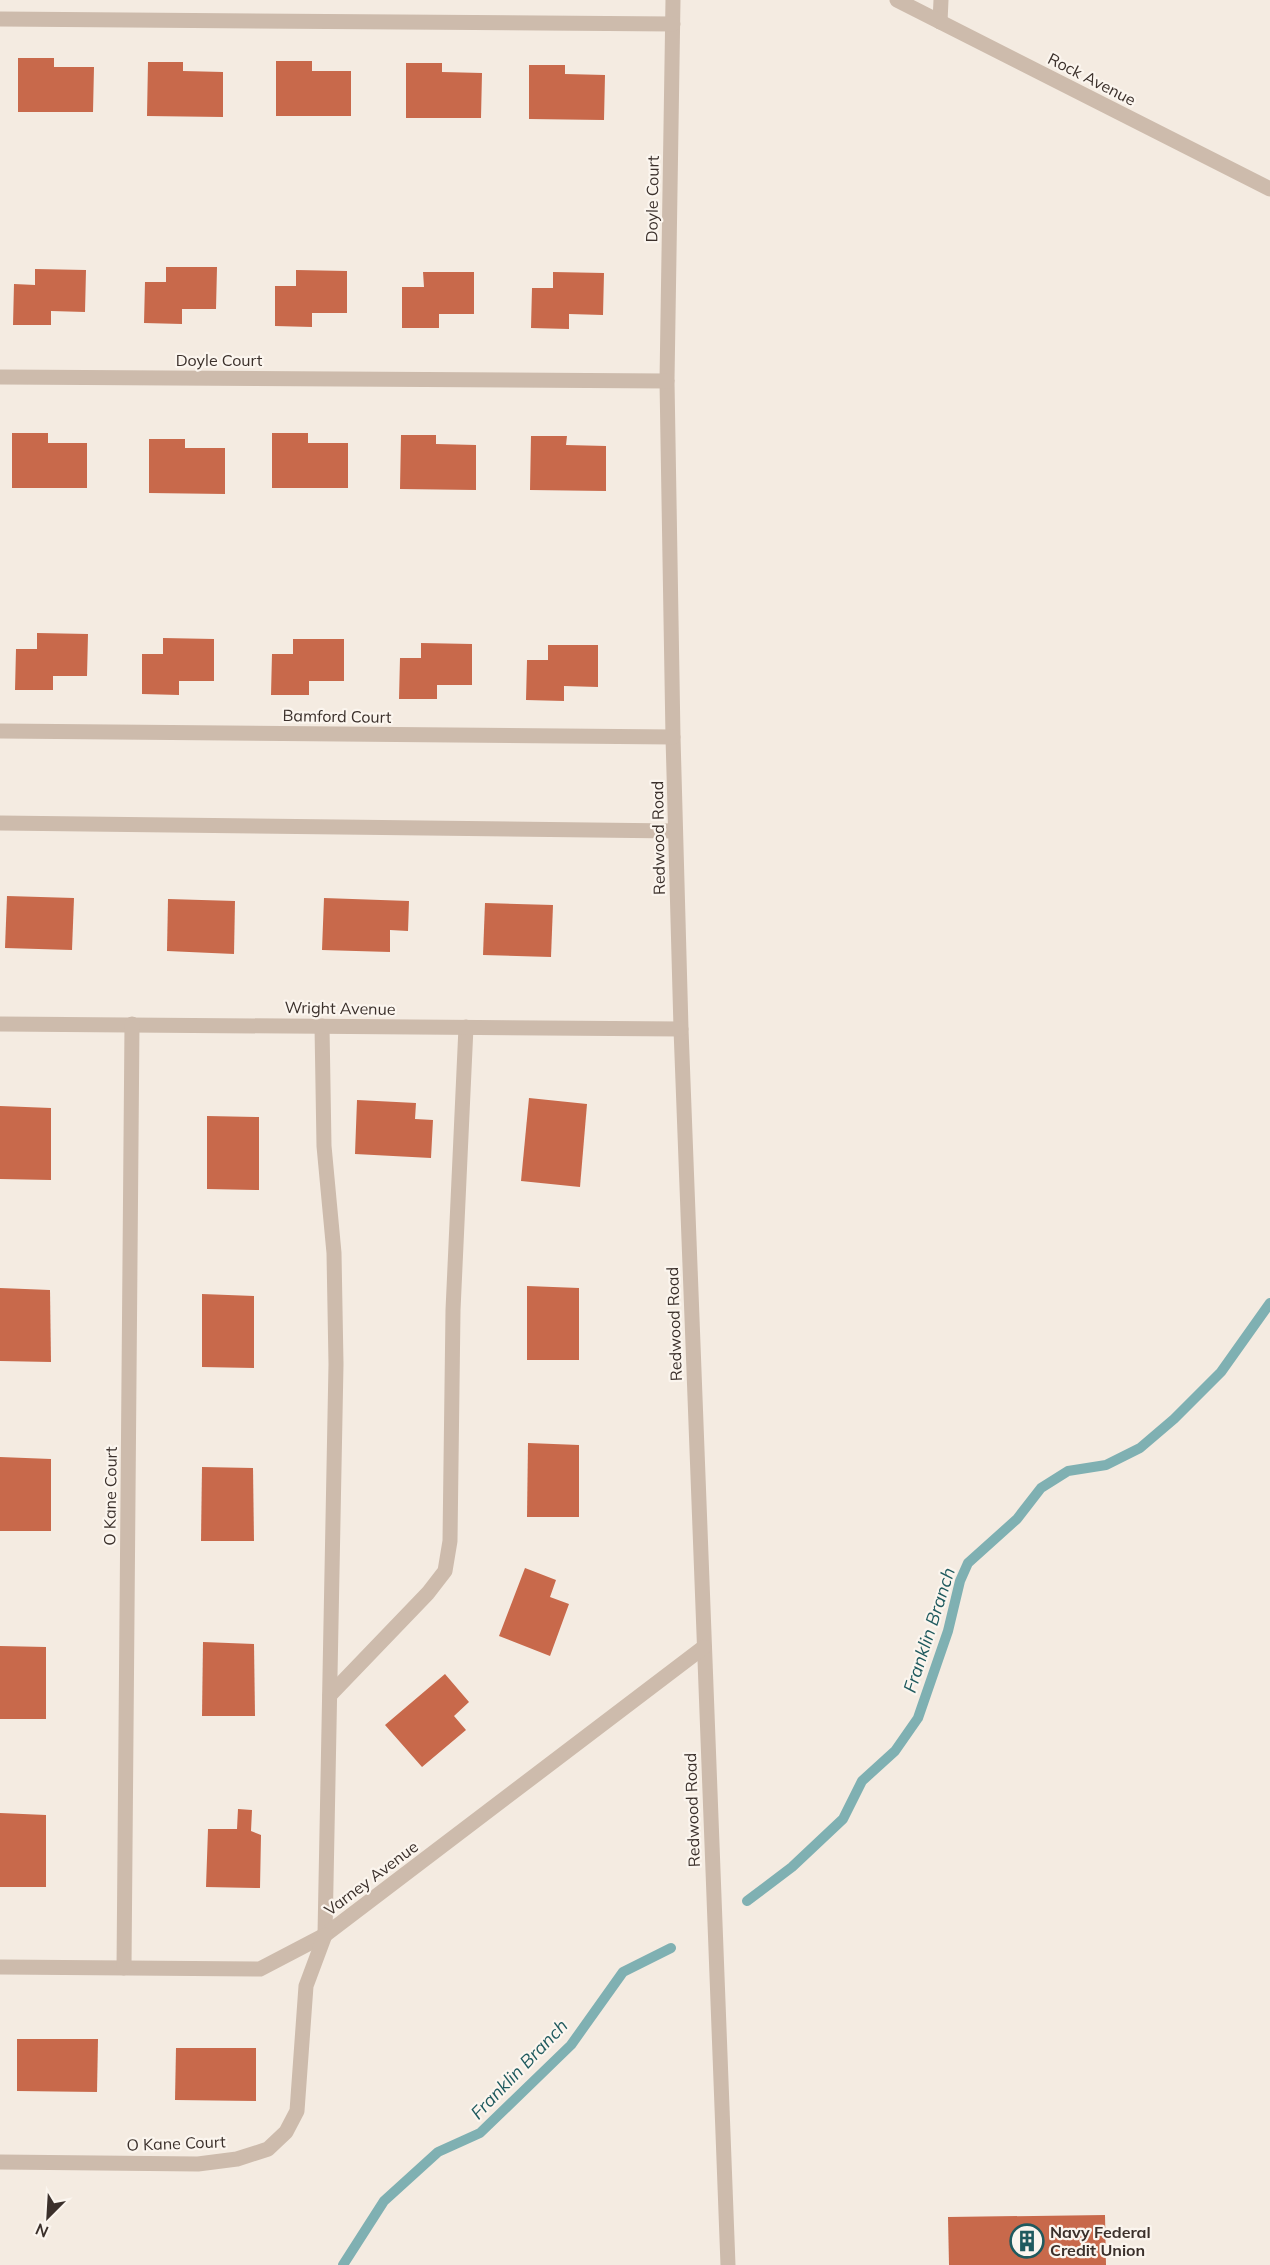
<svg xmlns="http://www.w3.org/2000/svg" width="1270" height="2265" font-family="Mulish,sans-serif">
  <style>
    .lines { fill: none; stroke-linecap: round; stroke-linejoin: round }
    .stream { stroke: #7fb0b2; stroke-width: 10 }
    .building { fill: #c8694b }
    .service { stroke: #cdbbac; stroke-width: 15 }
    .minor { stroke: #cdbbac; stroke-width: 15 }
    .tertiary { stroke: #cdbbac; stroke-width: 15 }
    .labels { text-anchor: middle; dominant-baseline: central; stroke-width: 4.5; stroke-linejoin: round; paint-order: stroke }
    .street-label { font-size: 16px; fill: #3b302b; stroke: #fbf5ee }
    .poi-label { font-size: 16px; font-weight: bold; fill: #3b302b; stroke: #fbf5ee; text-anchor: start }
    .water-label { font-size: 18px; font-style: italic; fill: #1f5a5e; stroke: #fbf5ee }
  </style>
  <rect width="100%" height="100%" fill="#f4ebe1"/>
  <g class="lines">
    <g class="stream">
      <path d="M 747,1901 L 792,1867 L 843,1819 L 862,1781 L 895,1751 L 918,1718 L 948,1631 L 960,1581 L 968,1563 L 1017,1519 L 1041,1488 L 1068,1471 L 1106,1465 L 1140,1448 L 1174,1419 L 1221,1372 L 1270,1303"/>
      <path d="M 343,2265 L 384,2201 L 438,2152 L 480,2133 L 571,2045 L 623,1972 L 671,1948"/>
    </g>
  </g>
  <g class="building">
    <path d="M 18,58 L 54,58 L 54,67 L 94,67 L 93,112 L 18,112 Z"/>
    <path d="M 276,61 L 312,61 L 312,71 L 351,71 L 351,116 L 276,116 Z"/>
    <path d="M 148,62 L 183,62 L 183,71 L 223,72 L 223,117 L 147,116 Z"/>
    <path d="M 406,63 L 442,63 L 442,72 L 482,73 L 481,118 L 406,118 Z"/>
    <path d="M 529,65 L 565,65 L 565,74 L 605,75 L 604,120 L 529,119 Z"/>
    <path d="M 166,267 L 217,267 L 216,309 L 182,309 L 182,324 L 144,323 L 145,282 L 166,282 Z"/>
    <path d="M 35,269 L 86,270 L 85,312 L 51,311 L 51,325 L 13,325 L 14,284 L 35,285 Z"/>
    <path d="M 296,270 L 347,271 L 347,313 L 312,313 L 312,327 L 275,326 L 275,286 L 296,286 Z"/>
    <path d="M 423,272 L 474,272 L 474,314 L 439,314 L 439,328 L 402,328 L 402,287 L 424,287 Z"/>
    <path d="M 553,272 L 604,273 L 603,315 L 569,314 L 569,329 L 531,328 L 532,288 L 553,288 Z"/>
    <path d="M 12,433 L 48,433 L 48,443 L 87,443 L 87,488 L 12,488 Z"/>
    <path d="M 272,433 L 308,433 L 308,443 L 348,443 L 348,488 L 272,488 Z"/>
    <path d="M 401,435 L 436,435 L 436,444 L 476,445 L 476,490 L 400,489 Z"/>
    <path d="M 531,436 L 567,436 L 566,445 L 606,446 L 606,491 L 530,490 Z"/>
    <path d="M 149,439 L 185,439 L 185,448 L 225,448 L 225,494 L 149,493 Z"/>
    <path d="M 37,633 L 88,634 L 87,676 L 53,676 L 53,690 L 15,690 L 16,649 L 37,649 Z"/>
    <path d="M 163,638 L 214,639 L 214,681 L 179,681 L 179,695 L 142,694 L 142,654 L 163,654 Z"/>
    <path d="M 293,639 L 344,639 L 344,681 L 309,681 L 309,695 L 271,695 L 272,654 L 293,654 Z"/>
    <path d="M 421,643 L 472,644 L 472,685 L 437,685 L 437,699 L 399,699 L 400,658 L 421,658 Z"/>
    <path d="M 548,645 L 598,645 L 598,687 L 564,686 L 564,701 L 526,700 L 527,660 L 548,660 Z"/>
    <path d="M 7,896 L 74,898 L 72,950 L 5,948 Z"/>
    <path d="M 324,898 L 409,901 L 408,931 L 390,930 L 390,952 L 322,950 Z"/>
    <path d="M 168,899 L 235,901 L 234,954 L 167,951 Z"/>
    <path d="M 485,903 L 553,905 L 551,957 L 483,955 Z"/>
    <path d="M 529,1098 L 587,1104 L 580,1187 L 521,1181 Z"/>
    <path d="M 357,1100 L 416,1103 L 415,1119 L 433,1120 L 431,1158 L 355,1154 Z"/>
    <path d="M 0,1106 L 51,1108 L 51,1180 L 0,1179 Z"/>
    <path d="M 207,1116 L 259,1117 L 259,1190 L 207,1189 Z"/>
    <path d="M 527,1286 L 579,1288 L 579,1360 L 527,1360 Z"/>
    <path d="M 0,1288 L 50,1290 L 51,1362 L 0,1361 Z"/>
    <path d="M 202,1294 L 254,1296 L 254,1368 L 202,1367 Z"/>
    <path d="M 528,1443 L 579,1445 L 579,1517 L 527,1517 Z"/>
    <path d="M 0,1457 L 51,1459 L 51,1531 L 0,1531 Z"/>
    <path d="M 202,1467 L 253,1468 L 254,1541 L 201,1541 Z"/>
    <path d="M 525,1568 L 556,1580 L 550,1597 L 569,1604 L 550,1656 L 499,1636 Z"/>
    <path d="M 203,1642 L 254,1644 L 255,1716 L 202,1716 Z"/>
    <path d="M 0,1646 L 46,1647 L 46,1719 L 0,1719 Z"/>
    <path d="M 445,1674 L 469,1702 L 454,1716 L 466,1730 L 422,1767 L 385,1725 Z"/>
    <path d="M 238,1809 L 252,1810 L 251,1831 L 261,1835 L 260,1888 L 206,1887 L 208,1829 L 237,1829 Z"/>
    <path d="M 0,1813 L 46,1815 L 46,1887 L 0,1887 Z"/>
    <path d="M 17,2039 L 98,2039 L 97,2092 L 17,2091 Z"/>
    <path d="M 176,2048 L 256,2048 L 256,2101 L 175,2100 Z"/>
    <path d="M 1105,2215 L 1106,2265 L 949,2265 L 948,2217 Z"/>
  </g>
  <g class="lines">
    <g class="service">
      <path d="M 940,22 L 941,0"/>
      <path d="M 0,823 L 675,831"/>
      <path d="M 322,1026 L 324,1146 L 334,1253 L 336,1364 L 325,1935"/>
      <path d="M 330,1695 L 428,1593 L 445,1571 L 450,1541 L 453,1310 L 466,1027"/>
    </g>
    <g class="minor">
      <path d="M 673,0 L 667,381 L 673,737 L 681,1029 L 728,2265"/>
      <path d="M 0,19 L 673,24"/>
      <path d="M 0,377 L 667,381"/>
      <path d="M 0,731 L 673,737"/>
      <path d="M 0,1024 L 681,1029"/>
      <path d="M 0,1967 L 260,1969 L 325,1935 L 704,1647"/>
      <path d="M 124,1968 L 132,1024"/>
      <path d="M 0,2162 L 198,2164 L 237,2159 L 268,2149 L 286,2132 L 297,2111 L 306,1986 L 325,1935"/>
    </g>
    <path class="tertiary" d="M 897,0 L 1270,189"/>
  </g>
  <defs>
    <symbol id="building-ring" viewBox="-11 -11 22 22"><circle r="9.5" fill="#fbf5ee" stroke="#1f5a5e" stroke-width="1.5"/><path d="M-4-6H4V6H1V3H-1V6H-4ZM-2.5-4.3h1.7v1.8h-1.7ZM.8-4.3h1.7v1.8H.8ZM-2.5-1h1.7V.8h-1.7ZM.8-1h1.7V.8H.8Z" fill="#1f5a5e"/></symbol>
  </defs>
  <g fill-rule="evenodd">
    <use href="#building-ring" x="1008" y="2222" width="38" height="38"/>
  </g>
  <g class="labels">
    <g class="street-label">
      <text transform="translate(1092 79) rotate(27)">Rock Avenue</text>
      <text transform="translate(652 199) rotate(-89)">Doyle Court</text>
      <text x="219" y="360">Doyle Court</text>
      <text transform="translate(337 716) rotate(1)">Bamford Court</text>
      <text transform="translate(658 838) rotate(-91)">Redwood Road</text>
      <text transform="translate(340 1008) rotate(1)">Wright Avenue</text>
      <text transform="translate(674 1324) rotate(-92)">Redwood Road</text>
      <text transform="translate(110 1496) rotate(-89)">O Kane Court</text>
      <text transform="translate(692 1810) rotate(-92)">Redwood Road</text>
      <text transform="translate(371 1878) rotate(-37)">Varney Avenue</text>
      <text transform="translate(176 2143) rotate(-2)">O Kane Court</text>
    </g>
    <g class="poi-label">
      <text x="1050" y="2232">Navy Federal<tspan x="1050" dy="18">Credit Union</tspan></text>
    </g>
    <g class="water-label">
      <text transform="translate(929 1630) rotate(-72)">Franklin Branch</text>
      <text transform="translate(519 2069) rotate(-46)">Franklin Branch</text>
    </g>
  </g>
  <g transform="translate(48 2217) rotate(204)" stroke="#fbf5ee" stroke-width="4.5" paint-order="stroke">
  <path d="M0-4.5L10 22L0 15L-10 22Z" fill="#3b302b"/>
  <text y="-9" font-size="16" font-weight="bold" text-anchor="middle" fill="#3b302b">N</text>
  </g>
</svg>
